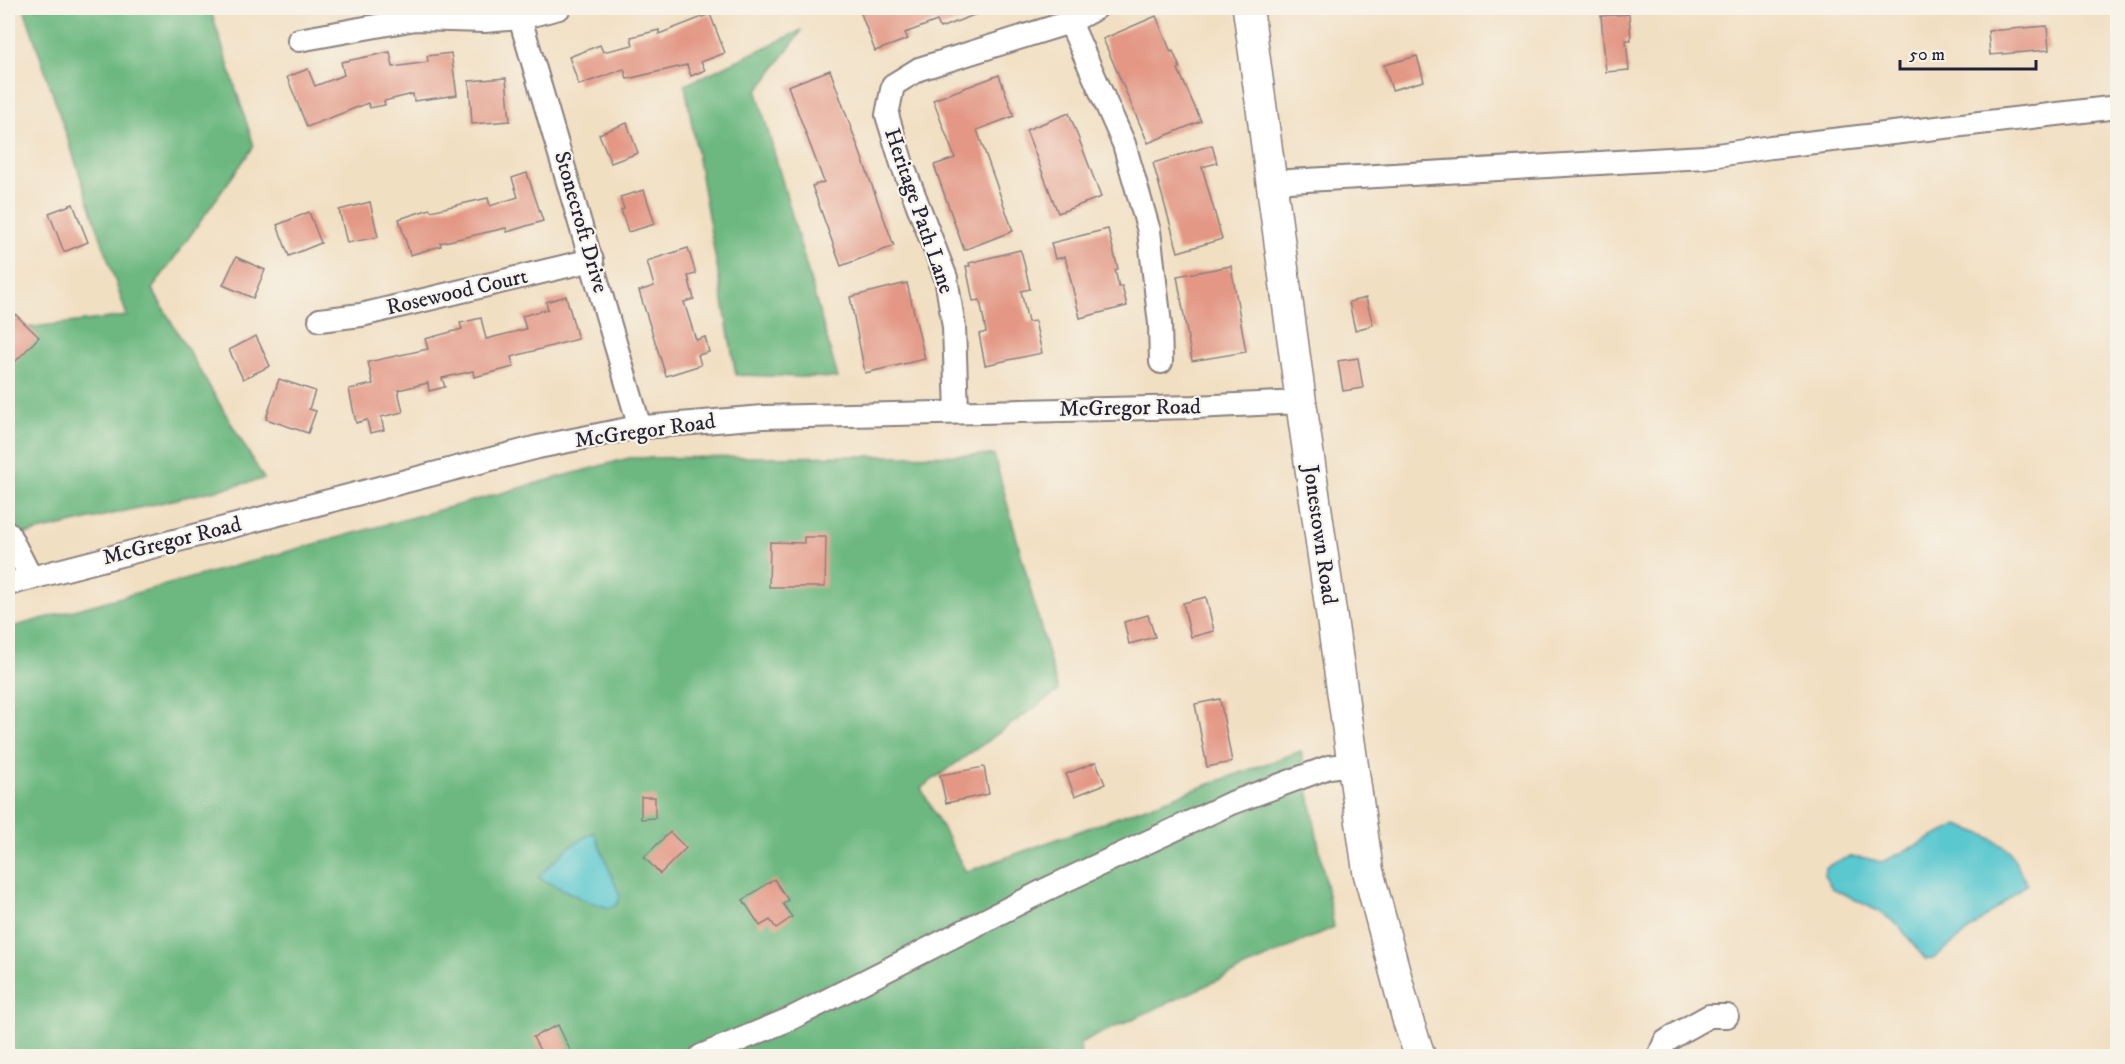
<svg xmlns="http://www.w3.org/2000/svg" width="2125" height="1064" font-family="'IM FELL DW Pica',serif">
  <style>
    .forest { fill: #6cb880; stroke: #476d5e; stroke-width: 1.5 }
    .water { fill: #5ac8cf; stroke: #3e7585; stroke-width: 1.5 }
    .building { fill: #e39784 }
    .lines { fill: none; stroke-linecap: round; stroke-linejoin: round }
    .minor-casing { stroke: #8a807e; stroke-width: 26 }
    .major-casing { stroke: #8a807e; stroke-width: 33 }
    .minor { stroke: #fff; stroke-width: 22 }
    .major { stroke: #fff; stroke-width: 30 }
    .labels { text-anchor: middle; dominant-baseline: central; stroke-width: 4.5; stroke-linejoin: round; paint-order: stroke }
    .street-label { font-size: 22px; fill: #22223b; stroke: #f7f3e8 }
  </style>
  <rect width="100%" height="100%" fill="#f7f3e8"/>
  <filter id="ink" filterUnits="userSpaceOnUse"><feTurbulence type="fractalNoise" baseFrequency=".0167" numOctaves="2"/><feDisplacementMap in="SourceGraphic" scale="12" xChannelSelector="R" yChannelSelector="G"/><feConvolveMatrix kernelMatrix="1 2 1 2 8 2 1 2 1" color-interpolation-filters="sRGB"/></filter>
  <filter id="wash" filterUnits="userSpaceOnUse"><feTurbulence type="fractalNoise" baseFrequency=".008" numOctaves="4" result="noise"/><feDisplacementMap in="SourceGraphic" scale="24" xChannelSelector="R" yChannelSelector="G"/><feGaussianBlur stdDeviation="1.35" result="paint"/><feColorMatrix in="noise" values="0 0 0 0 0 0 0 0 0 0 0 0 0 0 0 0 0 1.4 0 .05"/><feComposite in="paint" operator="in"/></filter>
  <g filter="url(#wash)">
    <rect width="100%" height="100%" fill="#f1dfc2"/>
    <g class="forest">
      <path d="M 24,8 L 210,8 L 254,146 L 152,289 L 264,479 L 8,538 L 8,330 L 127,316 Z"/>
      <path d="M 802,30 L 757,92 L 838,378 L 736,375 L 685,85 Z"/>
      <path d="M 994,455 L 1058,691 L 921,788 L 966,872 L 1301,751 L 1334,927 L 1080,1043 L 1081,1056 L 8,1056 L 8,628 L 629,458 Z"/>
    </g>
    <g class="water">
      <path d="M 1958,825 L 1987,836 L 2009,850 L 2027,884 L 1933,959 L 1925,959 L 1899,926 L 1880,912 L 1832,888 L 1824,876 L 1825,868 C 1851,853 1854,855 1882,862 Z"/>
      <path d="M 594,832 L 620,896 L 617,905 L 609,908 L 584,900 L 538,877 L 569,847 Z"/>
    </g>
    <g id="blocks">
      <g class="building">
        <path d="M 859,8 L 989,8 L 990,9 L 940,28 L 937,21 L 905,33 L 908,39 L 875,51 Z"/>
        <path d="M 710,14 L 725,53 L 701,62 L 705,70 L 691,76 L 687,65 L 627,79 L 624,69 L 579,85 L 569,57 L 600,45 L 603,52 L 633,45 L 631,37 L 659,30 L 659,34 Z"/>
        <path d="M 1629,14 L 1631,40 L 1626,40 L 1629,70 L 1606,72 L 1601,16 Z"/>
        <path d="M 1156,16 L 1171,52 L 1173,51 L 1180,68 L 1178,69 L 1201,121 L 1148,143 L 1103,39 Z"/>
        <path d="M 2047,26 L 2049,50 L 1990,55 L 1988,31 Z"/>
        <path d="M 390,52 L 393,67 L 428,62 L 427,56 L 451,53 L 457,95 L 414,101 L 413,94 L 384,101 L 385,105 L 370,108 L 368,103 L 307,127 L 287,77 L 308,69 L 315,86 L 344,75 L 341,62 Z"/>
        <path d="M 1417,56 L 1424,81 L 1392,90 L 1384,65 Z"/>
        <path d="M 830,70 L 894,246 L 841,266 L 812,186 L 824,182 L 788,86 Z"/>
        <path d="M 999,75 L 1014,116 L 977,130 L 1013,231 L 964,250 L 934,165 L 955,158 L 933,100 Z"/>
        <path d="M 506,78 L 510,121 L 472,124 L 469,81 Z"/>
        <path d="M 1069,113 L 1101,197 L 1058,213 L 1026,130 Z"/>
        <path d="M 627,123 L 638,153 L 611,163 L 599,134 Z"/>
        <path d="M 1212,145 L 1217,163 L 1202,167 L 1222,239 L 1178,252 L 1153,163 Z"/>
        <path d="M 527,173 L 543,221 L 507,232 L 506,228 L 440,243 L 441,246 L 410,255 L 399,219 L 430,209 L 431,211 L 488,198 L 490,206 L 518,197 L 512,178 Z"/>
        <path d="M 644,190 L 655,224 L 628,232 L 621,210 L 624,209 L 620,197 Z"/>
        <path d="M 370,202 L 378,237 L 347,243 L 339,210 Z"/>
        <path d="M 73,204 L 88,242 L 64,252 L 49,213 Z"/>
        <path d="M 309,212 L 321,243 L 289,256 L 277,225 Z"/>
        <path d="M 1108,229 L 1118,269 L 1115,270 L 1119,287 L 1122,286 L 1127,306 L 1080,318 L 1065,257 L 1055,259 L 1051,243 Z"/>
        <path d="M 688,248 L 696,274 L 688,276 L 694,299 L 684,302 L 696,340 L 705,337 L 709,352 L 698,355 L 701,365 L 666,376 L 639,291 L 654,286 L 647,261 Z"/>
        <path d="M 1020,250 L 1022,254 L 1030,289 L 1021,291 L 1028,322 L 1035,321 L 1042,353 L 985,365 L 979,334 L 986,332 L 980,300 L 973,301 L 966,266 L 970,266 L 969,263 Z"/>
        <path d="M 236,257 L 265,270 L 253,298 L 223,285 Z"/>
        <path d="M 1231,266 L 1246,352 L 1192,361 L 1177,276 Z"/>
        <path d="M 907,283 L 925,359 L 865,373 L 850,297 Z"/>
        <path d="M 566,296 L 578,339 L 511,357 L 514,367 L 474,377 L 473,371 L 442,378 L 445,387 L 429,391 L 428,383 L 398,390 L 403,412 L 381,417 L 384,430 L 370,433 L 367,420 L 356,423 L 349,389 L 373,384 L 368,362 L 428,349 L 425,339 L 462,329 L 460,323 L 481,318 L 486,339 L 526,329 L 522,316 L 548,309 L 546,302 Z"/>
        <path d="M 1366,298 L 1373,325 L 1355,330 L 1349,302 Z"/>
        <path d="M 15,314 L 39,337 L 15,362 L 8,354 L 8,322 Z"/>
        <path d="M 256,336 L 270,366 L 243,379 L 229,350 Z"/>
        <path d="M 1358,358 L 1363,388 L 1343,391 L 1338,361 Z"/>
        <path d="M 279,379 L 315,391 L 309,409 L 316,411 L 308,433 L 266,419 Z"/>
        <path d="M 804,537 L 826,537 L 825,587 L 769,587 L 770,542 L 804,543 Z"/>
        <path d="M 1206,597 L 1214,631 L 1191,637 L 1183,603 Z"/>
        <path d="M 1148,615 L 1155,637 L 1129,644 L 1124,622 Z"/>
        <path d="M 1220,699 L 1232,762 L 1207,767 L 1195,704 Z"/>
        <path d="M 1096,762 L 1105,784 L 1075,796 L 1066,774 Z"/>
        <path d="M 984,767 L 989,794 L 946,803 L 940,775 Z"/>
        <path d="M 641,797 L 655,797 L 655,818 L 641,819 Z"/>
        <path d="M 670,832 L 686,848 L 660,874 L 644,857 Z"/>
        <path d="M 774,879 L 788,900 L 783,904 L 792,917 L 776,928 L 770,920 L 760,926 L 743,900 Z"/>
        <path d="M 558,1025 L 573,1056 L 543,1056 L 533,1037 Z"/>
      </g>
    </g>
  </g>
  <g filter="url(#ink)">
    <use href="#blocks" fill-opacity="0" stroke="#8a807e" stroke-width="1.5"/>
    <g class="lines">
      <defs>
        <g id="minor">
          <path d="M 520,18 L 640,428"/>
          <path d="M 1070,22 L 1124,144 L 1149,231 L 1160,324 L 1161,362"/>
          <path d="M 299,40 L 415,19 L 485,21 L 520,18 L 559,8"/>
          <path d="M 1272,182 L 1704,157 L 1771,147 L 2118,107"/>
          <path d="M 320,320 L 361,315 L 592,260"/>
          <path d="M 957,412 L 954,327 L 946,278 L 902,164 L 887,115 L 893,85 L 919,69 L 1070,22 L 1096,8"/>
          <path d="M 8,533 L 31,578"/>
          <path d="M 8,584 L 538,447 L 633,428 L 763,417 L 1194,407 L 1301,402"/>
          <path d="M 701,1056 L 790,1019 L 1045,890 L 1229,804 L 1329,767 L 1353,764"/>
          <path d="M 1659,1056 L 1665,1042 L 1682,1031 L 1709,1016 L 1727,1016"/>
        </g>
        <path id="major" d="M 1248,8 L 1301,402 L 1368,871 L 1408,1021 L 1420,1056"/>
      </defs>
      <use href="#minor" class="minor-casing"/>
      <use href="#major" class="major-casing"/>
      <use href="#minor" class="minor"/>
      <use href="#major" class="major"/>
    </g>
  </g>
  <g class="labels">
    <g class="street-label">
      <text transform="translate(919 211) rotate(71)">Heritage Path Lane</text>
      <text transform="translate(581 222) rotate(74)">Stonecroft Drive</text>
      <text transform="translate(457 292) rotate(-13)">Rosewood Court</text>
      <text transform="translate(1130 408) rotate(-1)">McGregor Road</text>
      <text transform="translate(645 431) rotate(-8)">McGregor Road</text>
      <text transform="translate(1320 535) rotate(82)">Jonestown Road</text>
      <text transform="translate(172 541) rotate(-14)">McGregor Road</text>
    </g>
  </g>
  <rect width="2125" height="1064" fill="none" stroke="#f7f3e8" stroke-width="30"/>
  <path d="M1900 60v9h136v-9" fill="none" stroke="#22223b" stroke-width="3"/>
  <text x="1909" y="60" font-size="18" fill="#22223b" stroke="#f7f3e8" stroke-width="4.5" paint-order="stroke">50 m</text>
</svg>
